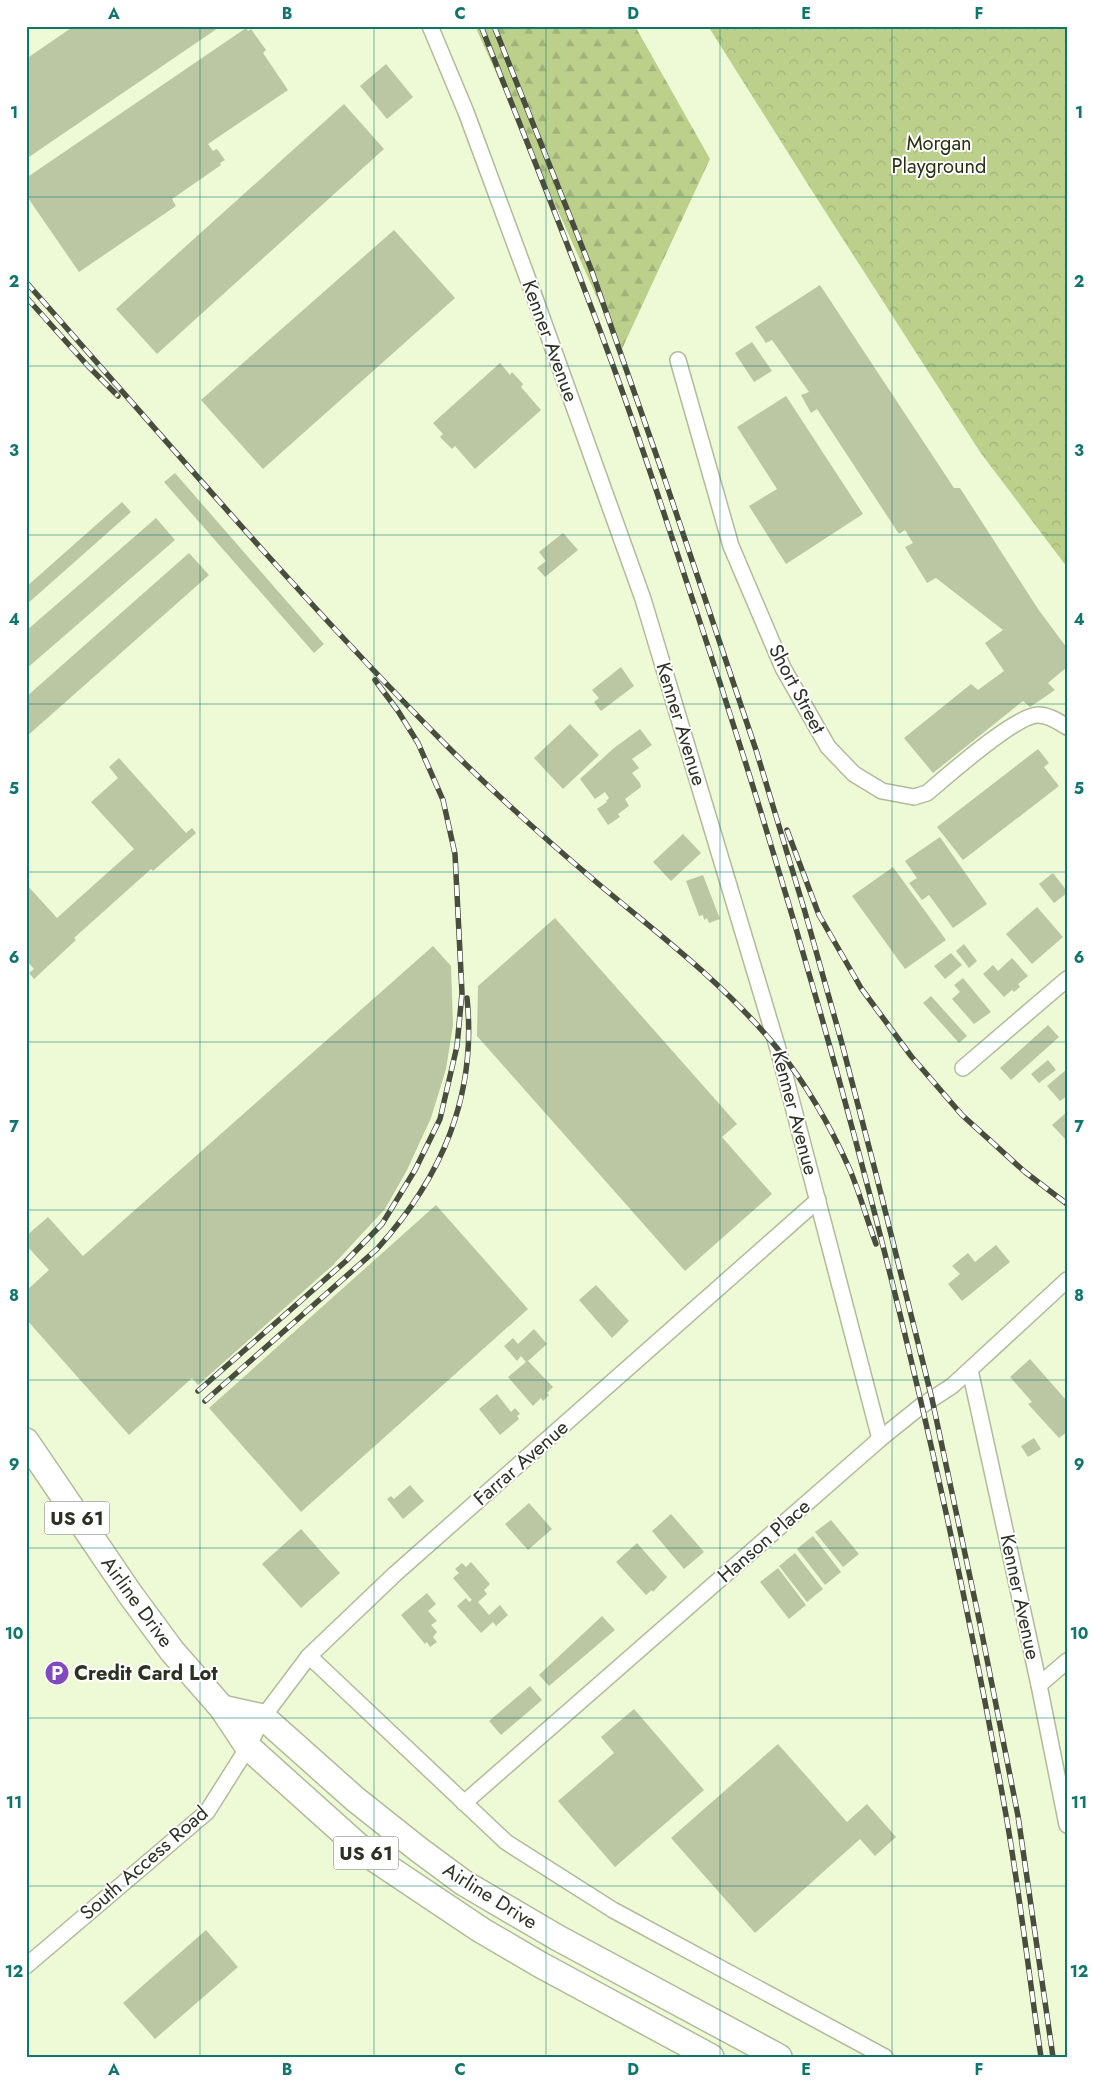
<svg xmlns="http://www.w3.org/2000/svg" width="1093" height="2083" font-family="Jost,sans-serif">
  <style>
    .forest { fill: url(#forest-firs) }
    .park { fill: url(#park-crowns) }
    .building { fill: #bbc6a3 }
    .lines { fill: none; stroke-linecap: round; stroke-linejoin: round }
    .minor-casing { stroke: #b0bb99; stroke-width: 18 }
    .trunk-casing { stroke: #b0bb99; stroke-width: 28 }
    .minor { stroke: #fff; stroke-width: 15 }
    .trunk { stroke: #fff; stroke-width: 25 }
    .rail-casing { stroke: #484d3d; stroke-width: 5.5 }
    .rail { stroke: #fff; stroke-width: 4; stroke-dasharray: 11; stroke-linecap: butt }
    .grid { fill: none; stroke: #0f766e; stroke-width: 1; stroke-opacity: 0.55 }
    .labels { text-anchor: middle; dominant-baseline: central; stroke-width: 4; stroke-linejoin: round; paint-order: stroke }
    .shield { fill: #fff; stroke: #6c6f66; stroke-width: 1 }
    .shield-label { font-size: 19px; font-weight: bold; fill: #2d3124 }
    .park-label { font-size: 20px; fill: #273010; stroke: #fff }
    .street-label { font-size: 20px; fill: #2d3124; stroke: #fff }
    .poi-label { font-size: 20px; font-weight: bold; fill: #2d3124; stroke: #fff; text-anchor: start }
    .neatline { fill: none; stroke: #0f766e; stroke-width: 2 }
    .grid-label { font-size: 16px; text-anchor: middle; font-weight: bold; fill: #0f766e }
  </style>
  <defs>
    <pattern id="forest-firs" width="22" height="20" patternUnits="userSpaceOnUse" patternTransform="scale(1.25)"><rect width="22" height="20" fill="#bcd08c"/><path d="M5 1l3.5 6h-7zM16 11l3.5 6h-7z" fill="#a2b379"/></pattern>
    <pattern id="park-crowns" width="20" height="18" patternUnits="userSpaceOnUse" patternTransform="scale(1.25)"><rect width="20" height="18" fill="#bcd08c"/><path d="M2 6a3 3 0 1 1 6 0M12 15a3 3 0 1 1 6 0" fill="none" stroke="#a2b379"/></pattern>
  </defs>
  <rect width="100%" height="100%" fill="#eefad6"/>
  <path class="forest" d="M 475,26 L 635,26 L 710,159 L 621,351 Z"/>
  <path class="park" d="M 708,26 L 1067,26 L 1067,567 L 980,452 L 821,205 Z"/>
  <g class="building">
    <path d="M 74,26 L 221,26 L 26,159 L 26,59 Z"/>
    <path d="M 246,28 L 248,31 L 251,29 L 266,50 L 263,53 L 288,90 L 208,144 L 213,151 L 217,149 L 225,160 L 220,163 L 221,165 L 172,199 L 176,206 L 79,272 L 26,195 L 26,178 Z"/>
    <path d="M 386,64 L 413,97 L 387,119 L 360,86 Z"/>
    <path d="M 344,104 L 384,149 L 157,354 L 116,309 Z"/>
    <path d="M 394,230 L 455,298 L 263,469 L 201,400 Z"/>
    <path d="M 820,285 L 954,488 L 960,488 L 1038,609 L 1067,648 L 1067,667 L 1048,683 L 1055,690 L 1030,707 L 1023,701 L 933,773 L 904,738 L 971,684 L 978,690 L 1004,671 L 985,643 L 1003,630 L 936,578 L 927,583 L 905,547 L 913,543 L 905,530 L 899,534 L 817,409 L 811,413 L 801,395 L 809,392 L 772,340 L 766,343 L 755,327 Z"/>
    <path d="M 752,342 L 772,371 L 754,382 L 735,353 Z"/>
    <path d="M 500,363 L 510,375 L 512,372 L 523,384 L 521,387 L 541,410 L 475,469 L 455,446 L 452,449 L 440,437 L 443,434 L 433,423 Z"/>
    <path d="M 786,396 L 863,514 L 786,564 L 749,506 L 777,489 L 737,427 Z"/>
    <path d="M 175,473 L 324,644 L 314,653 L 164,482 Z"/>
    <path d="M 122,502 L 131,512 L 26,605 L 26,587 Z"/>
    <path d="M 156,518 L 175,540 L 26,669 L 26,631 Z"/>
    <path d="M 563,533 L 578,550 L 545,577 L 537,568 L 546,561 L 539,552 Z"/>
    <path d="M 189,553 L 209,575 L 26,737 L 26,697 Z"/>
    <path d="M 621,667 L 634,686 L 601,711 L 594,702 L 599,698 L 592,690 Z"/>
    <path d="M 570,724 L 599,755 L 563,789 L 534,758 Z"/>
    <path d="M 640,729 L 652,745 L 632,759 L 639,768 L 632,773 L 640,783 L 641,787 L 625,799 L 629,806 L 618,814 L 620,817 L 608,825 L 597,809 L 607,802 L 606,801 L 609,798 L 605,792 L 595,799 L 580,779 L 614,748 Z"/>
    <path d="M 1038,749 L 1049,763 L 1044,767 L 1059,786 L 963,860 L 937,827 Z"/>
    <path d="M 119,758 L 186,833 L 192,828 L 196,833 L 153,871 L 151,869 L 74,938 L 76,940 L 34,979 L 29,973 L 34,969 L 26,960 L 26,884 L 57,918 L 134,849 L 91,802 L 118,778 L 109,767 Z"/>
    <path d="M 683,834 L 701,853 L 671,881 L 653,862 Z"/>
    <path d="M 940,837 L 987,904 L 953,928 L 929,895 L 922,900 L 909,883 L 917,878 L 905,861 Z"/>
    <path d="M 893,867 L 946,940 L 905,969 L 852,896 Z"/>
    <path d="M 1053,873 L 1067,891 L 1067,893 L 1054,903 L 1039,884 Z"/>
    <path d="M 703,875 L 720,919 L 709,923 L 707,918 L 704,920 L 703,915 L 699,916 L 686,881 Z"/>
    <path d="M 1037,907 L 1063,937 L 1032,964 L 1006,934 Z"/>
    <path d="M 555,918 L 737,1124 L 722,1137 L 772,1194 L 685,1271 L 477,1036 L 478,986 Z"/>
    <path d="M 964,944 L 977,961 L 969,968 L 956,951 Z"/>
    <path d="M 433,946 L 451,966 L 453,1025 L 446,1069 L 431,1118 L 407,1170 L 385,1209 L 333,1265 L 198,1385 L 192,1378 L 129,1435 L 26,1319 L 26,1291 L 49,1270 L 26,1245 L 26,1236 L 48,1217 L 83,1256 Z"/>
    <path d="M 951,953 L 962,965 L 945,979 L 934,966 Z"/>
    <path d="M 1012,958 L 1028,976 L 1018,984 L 1020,987 L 1014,992 L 1012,990 L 1004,997 L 983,974 L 993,965 L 998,971 Z"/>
    <path d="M 963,978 L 991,1012 L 974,1024 L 952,999 L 960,992 L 954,985 Z"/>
    <path d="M 931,996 L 967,1036 L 959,1043 L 923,1003 Z"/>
    <path d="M 1048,1025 L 1059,1037 L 1011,1080 L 1000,1068 Z"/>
    <path d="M 1048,1060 L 1056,1070 L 1039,1083 L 1031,1074 Z"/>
    <path d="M 1067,1069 L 1067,1096 L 1060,1101 L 1047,1086 Z"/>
    <path d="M 1067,1112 L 1067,1141 L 1052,1125 Z"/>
    <path d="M 436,1205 L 528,1309 L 301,1512 L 209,1408 Z"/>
    <path d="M 996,1245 L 1010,1262 L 962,1301 L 948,1284 L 960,1274 L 952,1266 L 968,1253 L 975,1262 Z"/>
    <path d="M 596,1285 L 629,1321 L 612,1338 L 579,1300 Z"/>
    <path d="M 534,1329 L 547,1344 L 528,1361 L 553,1387 L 547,1393 L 549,1395 L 543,1401 L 541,1398 L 533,1406 L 508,1377 L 526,1362 L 521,1356 L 517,1361 L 504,1346 L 513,1338 L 518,1344 Z"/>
    <path d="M 1030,1359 L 1067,1401 L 1067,1432 L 1059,1438 L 1028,1404 L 1032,1402 L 1010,1377 Z"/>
    <path d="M 497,1394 L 511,1412 L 515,1408 L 520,1414 L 517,1416 L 519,1419 L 500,1435 L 479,1409 Z"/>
    <path d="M 1034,1438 L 1041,1449 L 1028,1457 L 1021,1446 Z"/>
    <path d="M 410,1485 L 424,1501 L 403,1519 L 387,1499 L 391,1496 L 394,1499 Z"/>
    <path d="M 529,1503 L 552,1529 L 528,1550 L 505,1524 Z"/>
    <path d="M 671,1514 L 704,1552 L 684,1569 L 652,1531 Z"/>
    <path d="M 831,1520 L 859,1554 L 843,1567 L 815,1532 Z"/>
    <path d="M 301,1529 L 340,1573 L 301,1608 L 262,1564 Z"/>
    <path d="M 813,1536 L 841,1572 L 825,1585 L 797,1549 Z"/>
    <path d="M 637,1543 L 667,1577 L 653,1592 L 652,1590 L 646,1595 L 616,1562 Z"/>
    <path d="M 795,1553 L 823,1589 L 807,1602 L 779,1566 Z"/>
    <path d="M 471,1562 L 490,1584 L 484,1590 L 487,1594 L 478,1602 L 489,1615 L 500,1605 L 508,1615 L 496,1626 L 493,1622 L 481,1633 L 457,1606 L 466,1598 L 469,1602 L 472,1600 L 453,1578 L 459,1573 L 455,1569 L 462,1563 L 466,1567 Z"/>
    <path d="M 778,1568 L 806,1605 L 789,1619 L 760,1582 Z"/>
    <path d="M 427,1593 L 436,1604 L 428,1611 L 437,1621 L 431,1625 L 437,1632 L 433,1637 L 437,1642 L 430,1647 L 427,1642 L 425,1644 L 401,1615 Z"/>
    <path d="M 602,1616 L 615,1630 L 549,1686 L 539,1675 Z"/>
    <path d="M 530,1686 L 542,1700 L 501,1735 L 489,1721 Z"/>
    <path d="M 634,1709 L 704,1790 L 615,1867 L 558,1801 L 614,1753 L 601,1737 Z"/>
    <path d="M 778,1744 L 847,1822 L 867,1804 L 896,1837 L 875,1856 L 860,1839 L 755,1933 L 671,1838 Z"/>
    <path d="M 206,1930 L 238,1967 L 155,2039 L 123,2003 Z"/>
  </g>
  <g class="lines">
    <defs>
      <g id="minor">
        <path d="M 430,26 L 466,112 L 536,301 L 643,599 L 778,1049 L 880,1439"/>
        <path d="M 678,360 L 731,546 L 783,668 L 828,747 L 854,774 L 882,791 L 914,797 L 927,793 C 947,776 1016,715 1038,715 C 1049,715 1059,722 1067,727"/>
        <path d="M 963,1068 L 1067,979"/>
        <path d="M 970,1370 L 1039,1685 L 1067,1825"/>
        <path d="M 309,1656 L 506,1842 L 613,1910 L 885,2057"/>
        <path d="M 1039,1685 L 1067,1661"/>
        <path d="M 464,1803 L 880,1439 L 921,1406 L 952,1386 L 1067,1280"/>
        <path d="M 26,1966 L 207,1812 L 248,1747 L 263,1717 L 309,1656 L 395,1574 L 818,1200"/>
      </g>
      <g id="trunk">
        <path d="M 26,1441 L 130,1594 L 172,1651 L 222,1708 L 248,1747 L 366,1853 L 481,1930 L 539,1964 L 711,2057"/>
        <path d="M 222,1708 L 263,1717 L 355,1799 L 418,1849 L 464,1883 L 558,1938 L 779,2057"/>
      </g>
    </defs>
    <use href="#minor" class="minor-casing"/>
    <use href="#trunk" class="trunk-casing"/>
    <use href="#minor" class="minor"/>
    <use href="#trunk" class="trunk"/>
    <defs>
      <g id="rail">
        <path d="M 481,26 C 524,135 568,243 608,352 C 639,435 666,520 694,604 C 826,999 933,1404 1006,1815 C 1020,1895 1029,1976 1041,2057"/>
        <path d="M 494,26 L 591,269 L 664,477 L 756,750 L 805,912 L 841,1040 L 876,1174 L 932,1399 L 980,1624 L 1018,1816 L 1053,2057"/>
        <path d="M 26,282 C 164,438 299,597 446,745 C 493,792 543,837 595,881 C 658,934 724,983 777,1048 C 806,1084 831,1127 850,1170 C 860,1194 867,1220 876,1244"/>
        <path d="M 26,297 L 88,366 L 118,396"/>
        <path d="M 787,830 L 819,915 L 861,988 L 911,1056 L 962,1115 L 1025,1172 L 1067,1204"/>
        <path d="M 198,1391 L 346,1261 L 382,1224 L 415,1170 L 440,1119 L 457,1046 L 462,993 L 455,854 L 443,800 L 418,743 L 398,711 L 375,680"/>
        <path d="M 205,1401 L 377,1249 C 442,1177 477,1096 467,998"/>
      </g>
    </defs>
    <use href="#rail" class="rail-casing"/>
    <use href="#rail" class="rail"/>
  </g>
  <path class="grid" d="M 200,26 L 200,2057M 374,26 L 374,2057M 546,26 L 546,2057M 720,26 L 720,2057M 892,26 L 892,2057M 26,197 L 1067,197M 26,366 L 1067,366M 26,535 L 1067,535M 26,704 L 1067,704M 26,872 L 1067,872M 26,1042 L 1067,1042M 26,1210 L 1067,1210M 26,1380 L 1067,1380M 26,1548 L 1067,1548M 26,1718 L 1067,1718M 26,1886 L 1067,1886"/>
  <defs>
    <symbol id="parking-disc" viewBox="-11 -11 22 22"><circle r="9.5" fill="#8049c0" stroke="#fff"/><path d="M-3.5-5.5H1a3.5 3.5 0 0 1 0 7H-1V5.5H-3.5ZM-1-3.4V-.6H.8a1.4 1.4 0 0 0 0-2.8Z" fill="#fff"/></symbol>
  </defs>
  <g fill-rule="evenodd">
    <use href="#parking-disc" x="43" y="1659" width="28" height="28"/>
  </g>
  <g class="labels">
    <g class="shield">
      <rect x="44.5" y="1501.5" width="65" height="33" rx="4"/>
      <rect x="333.5" y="1836.5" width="65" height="33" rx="4"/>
    </g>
    <g class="shield-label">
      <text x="77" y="1518">US 61</text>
      <text x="366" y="1853">US 61</text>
    </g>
    <g class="park-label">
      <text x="939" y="143">Morgan<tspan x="939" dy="23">Playground</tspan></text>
    </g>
    <g class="street-label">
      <text transform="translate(550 341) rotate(70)">Kenner Avenue</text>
      <text transform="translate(797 689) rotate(62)">Short Street</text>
      <text transform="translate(681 724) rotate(73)">Kenner Avenue</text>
      <text transform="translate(795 1113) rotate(75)">Kenner Avenue</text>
      <text transform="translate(521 1463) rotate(-41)">Farrar Avenue</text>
      <text transform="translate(764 1541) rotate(-41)">Hanson Place</text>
      <text transform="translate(1020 1597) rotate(78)">Kenner Avenue</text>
      <text transform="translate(137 1602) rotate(54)">Airline Drive</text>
      <text transform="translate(144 1863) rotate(-41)">South Access Road</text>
      <text transform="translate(490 1896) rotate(32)">Airline Drive</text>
    </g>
    <g class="poi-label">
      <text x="74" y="1673">Credit Card Lot</text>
    </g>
  </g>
  <rect width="1093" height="2083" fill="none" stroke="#ffffff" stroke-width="55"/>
  <rect x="28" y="28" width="1038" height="2028" class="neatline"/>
  <g class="grid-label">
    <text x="114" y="19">A</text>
    <text x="287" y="19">B</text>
    <text x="460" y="19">C</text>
    <text x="633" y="19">D</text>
    <text x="806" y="19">E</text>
    <text x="979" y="19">F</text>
    <text x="14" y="118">1</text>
    <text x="1079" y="118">1</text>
    <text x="14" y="287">2</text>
    <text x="1079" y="287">2</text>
    <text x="14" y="456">3</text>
    <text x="1079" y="456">3</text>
    <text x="14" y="625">4</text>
    <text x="1079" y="625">4</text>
    <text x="14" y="794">5</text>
    <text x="1079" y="794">5</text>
    <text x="14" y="963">6</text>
    <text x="1079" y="963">6</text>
    <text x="14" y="1132">7</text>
    <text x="1079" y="1132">7</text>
    <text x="14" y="1301">8</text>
    <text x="1079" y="1301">8</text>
    <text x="14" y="1470">9</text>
    <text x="1079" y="1470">9</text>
    <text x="14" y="1639">10</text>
    <text x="1079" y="1639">10</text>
    <text x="14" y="1808">11</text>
    <text x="1079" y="1808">11</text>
    <text x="14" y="1977">12</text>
    <text x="1079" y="1977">12</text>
    <text x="114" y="2075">A</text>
    <text x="287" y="2075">B</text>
    <text x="460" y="2075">C</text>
    <text x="633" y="2075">D</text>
    <text x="806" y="2075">E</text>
    <text x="979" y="2075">F</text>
  </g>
</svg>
